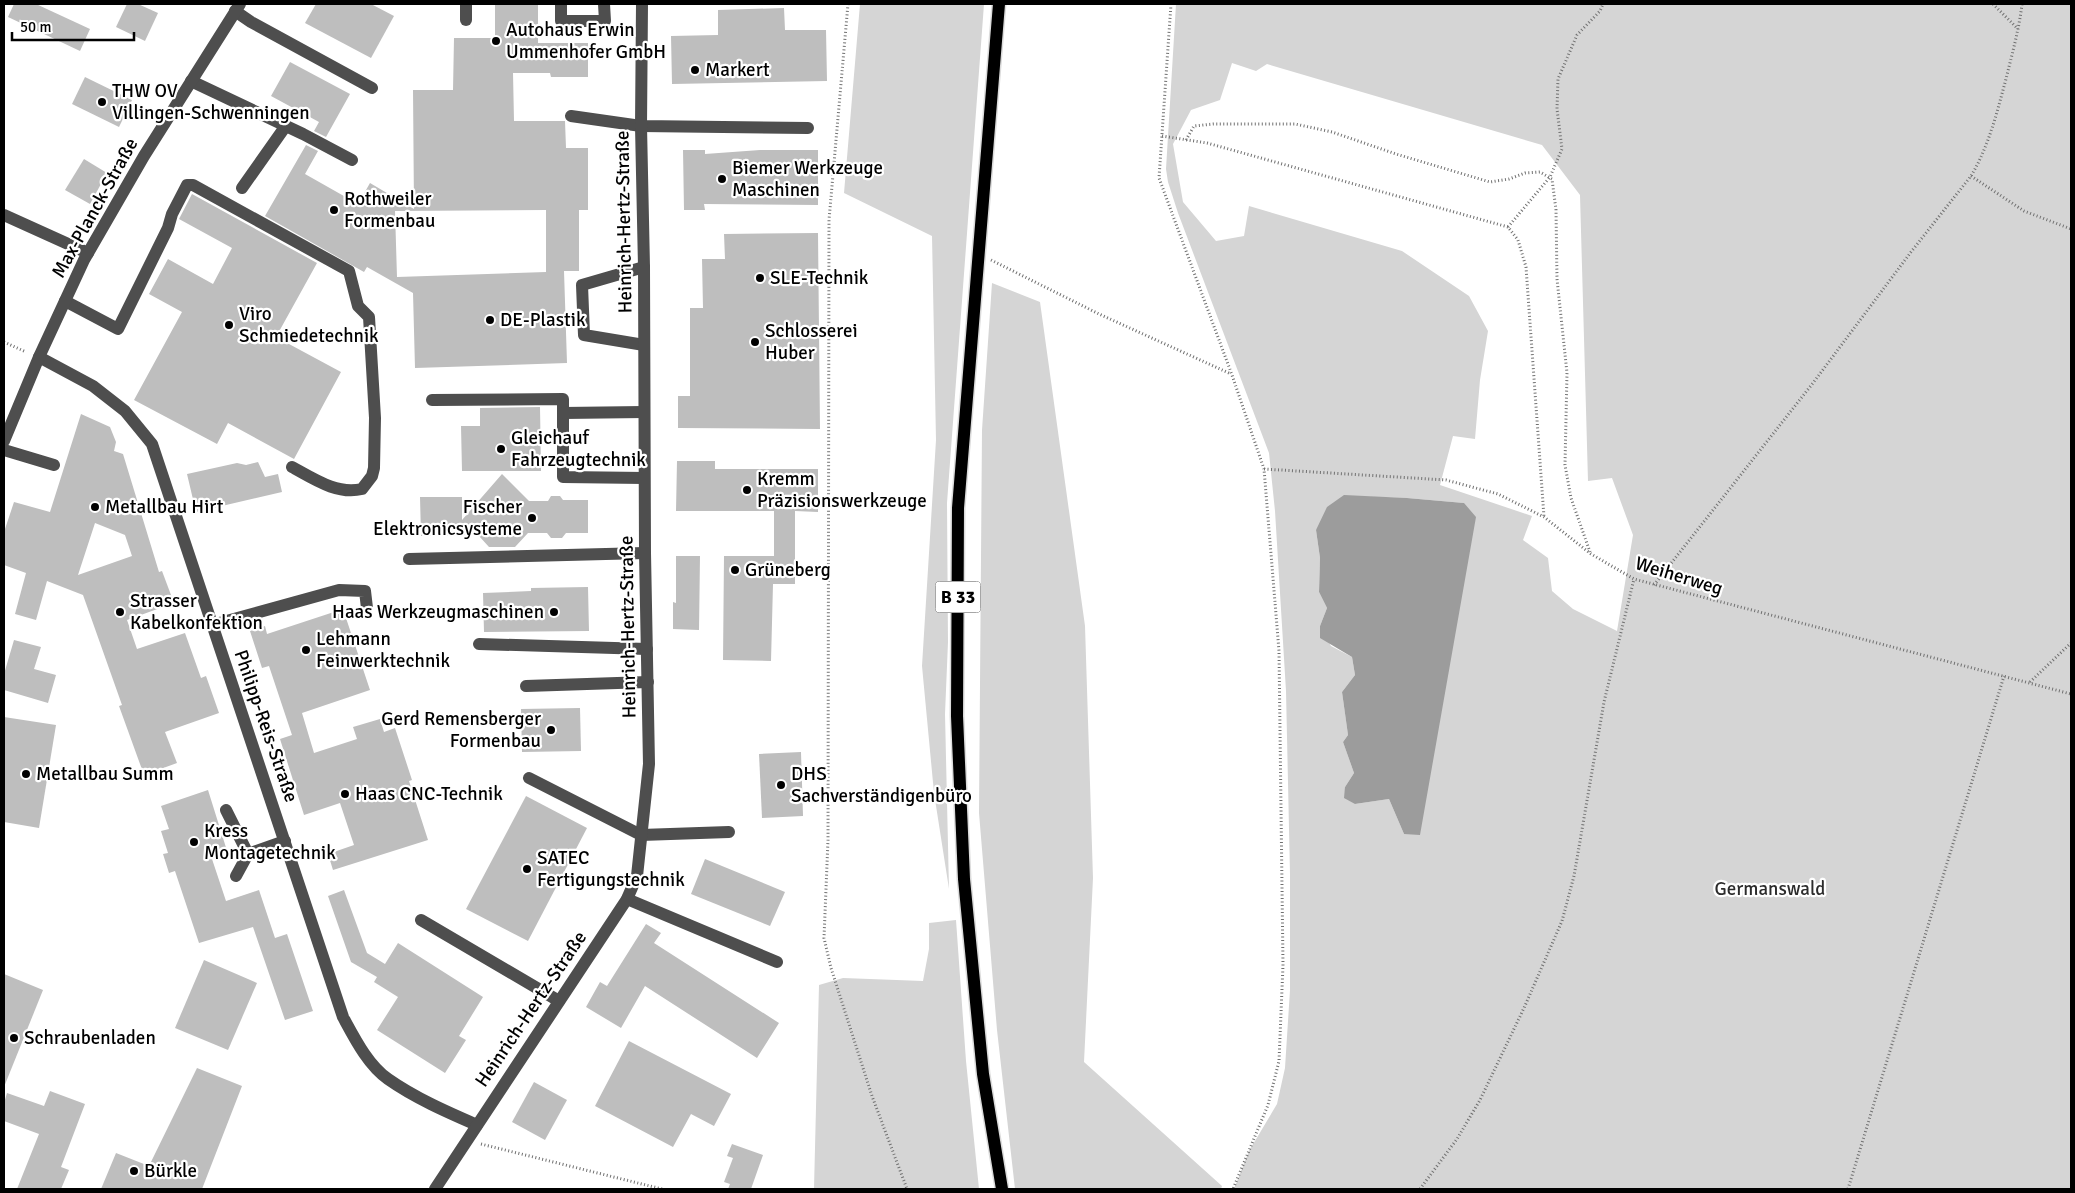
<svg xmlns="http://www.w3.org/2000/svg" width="2075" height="1193" font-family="Signika,sans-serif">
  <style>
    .green { fill: #d5d5d5; fill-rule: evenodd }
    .water { fill: #9c9c9c }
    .building { fill: #bebebe; fill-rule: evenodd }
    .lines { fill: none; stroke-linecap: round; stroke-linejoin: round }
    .major-casing { stroke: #dbdbdb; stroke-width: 15 }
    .path { stroke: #707070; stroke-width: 3; stroke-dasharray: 1 2.5; stroke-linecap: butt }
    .minor { stroke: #4e4e4e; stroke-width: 12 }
    .major { stroke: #000; stroke-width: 12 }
    .poi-dot { fill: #000; stroke: #fff; stroke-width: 2 }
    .labels { text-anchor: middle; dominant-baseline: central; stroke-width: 4.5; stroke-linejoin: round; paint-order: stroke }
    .shield { fill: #fff; stroke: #4c4c4c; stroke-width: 1 }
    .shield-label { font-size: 18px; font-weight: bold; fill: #000 }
    .poi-label { font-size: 19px; fill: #000; stroke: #fff; text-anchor: start }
    .street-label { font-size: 19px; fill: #000; stroke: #fff }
    .park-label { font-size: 19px; fill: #2c2c2c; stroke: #fff }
  </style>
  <rect width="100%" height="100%" fill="#fff"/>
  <g class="green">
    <path d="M 860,4 L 984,4 L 947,503 L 948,642 L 945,714 L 949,889 L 934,793 L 922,666 L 936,440 L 932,236 L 844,193 Z"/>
    <path d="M 1176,4 L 2071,4 L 2071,1189 L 1234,1189 L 1249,1151 L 1277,1104 L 1285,1068 L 1290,990 L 1290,874 L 1286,691 L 1275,511 L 1269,453 L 1178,213 L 1168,182 L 1166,169 ZM 1232,63 L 1256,71 L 1267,64 L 1542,145 L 1580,195 L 1588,481 L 1612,478 L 1633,535 L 1617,631 L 1573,609 L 1552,591 L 1548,558 L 1523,540 L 1532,516 L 1440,485 L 1453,436 L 1475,439 L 1480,380 L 1488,331 L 1469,296 L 1402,251 L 1249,206 L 1244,236 L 1216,241 L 1183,202 L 1173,144 L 1191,110 L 1220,100 ZM 1343,496 L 1407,498 L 1464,503 L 1404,834 L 1389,799 L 1355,804 L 1345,787 L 1354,773 L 1343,742 L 1348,735 L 1342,692 L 1355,675 L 1352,657 L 1331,646 L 1320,626 L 1327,608 L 1319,592 L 1320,558 L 1316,530 Z"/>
    <path d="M 992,283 L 1040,302 L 1085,626 L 1093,878 L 1084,1062 L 1222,1186 L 1221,1189 L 1015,1189 L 997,1030 L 979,813 L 982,430 Z"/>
    <path d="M 956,920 L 966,1061 L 979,1189 L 814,1189 L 819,985 L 843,978 L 923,981 L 929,949 L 929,923 Z"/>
  </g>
  <path class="water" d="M 1344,495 L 1407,498 L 1464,503 L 1476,517 L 1420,835 L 1404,834 L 1389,799 L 1355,804 L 1344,798 L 1345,787 L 1354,773 L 1343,742 L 1348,735 L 1342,692 L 1355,675 L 1352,657 L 1320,638 L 1320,626 L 1327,608 L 1319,592 L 1320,558 L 1316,530 L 1327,507 Z"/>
  <g class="building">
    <path d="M 14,4 L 36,4 L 90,29 L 80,51 L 8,17 Z"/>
    <path d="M 127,4 L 138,4 L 158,13 L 145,41 L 116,27 Z"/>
    <path d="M 316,4 L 371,4 L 394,16 L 371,58 L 305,23 Z"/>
    <path d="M 495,4 L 538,4 L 538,43 L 588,43 L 588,77 L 551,77 L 550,73 L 513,73 L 514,121 L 565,121 L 566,148 L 588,148 L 588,210 L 579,210 L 579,271 L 564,271 L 567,363 L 415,368 L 413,293 L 367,267 L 364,272 L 265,216 L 306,145 L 318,151 L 305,174 L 358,204 L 370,183 L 414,209 L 413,90 L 453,90 L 454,38 L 495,38 ZM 546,210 L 546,272 L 397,277 L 395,211 Z"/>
    <path d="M 784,8 L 785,30 L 826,30 L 827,81 L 672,84 L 671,36 L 718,35 L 718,10 Z"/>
    <path d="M 290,62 L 350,94 L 326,137 L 314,131 L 319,122 L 271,96 Z"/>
    <path d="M 85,77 L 132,100 L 119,127 L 72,104 Z"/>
    <path d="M 683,150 L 705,150 L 705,154 L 760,150 L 818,150 L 818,205 L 704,204 L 705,210 L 684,210 Z"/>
    <path d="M 84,159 L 107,173 L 90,204 L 65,190 Z"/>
    <path d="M 192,194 L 317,263 L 276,337 L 341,372 L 294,459 L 228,423 L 217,444 L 134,400 L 182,312 L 149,294 L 168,259 L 213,284 L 232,248 L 179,219 Z"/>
    <path d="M 818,233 L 820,429 L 678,428 L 678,396 L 690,396 L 690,308 L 703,308 L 702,259 L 725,259 L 724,234 Z"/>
    <path d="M 540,407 L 541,471 L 462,471 L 461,426 L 480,426 L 480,408 Z"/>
    <path d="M 81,414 L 110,427 L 116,442 L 114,451 L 123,454 L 159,572 L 162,571 L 174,603 L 127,620 L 137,649 L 185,633 L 201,678 L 206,676 L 219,713 L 165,732 L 177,763 L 144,775 L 119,706 L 122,705 L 83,595 L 47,581 L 36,620 L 15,614 L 26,573 L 4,565 L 4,532 L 14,502 L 50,512 ZM 95,523 L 125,535 L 132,556 L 78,575 Z"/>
    <path d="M 677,461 L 715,461 L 715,469 L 818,469 L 818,512 L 795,511 L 795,584 L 773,584 L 771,661 L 723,660 L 724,556 L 774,556 L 774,511 L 676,511 Z"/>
    <path d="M 258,462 L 265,477 L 278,474 L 282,492 L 196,512 L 187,474 L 237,463 L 246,465 Z"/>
    <path d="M 502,474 L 529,501 L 548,501 L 551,496 L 560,496 L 563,500 L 588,500 L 588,533 L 566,533 L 562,538 L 551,538 L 547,533 L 528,533 L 515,547 L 489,547 L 479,536 L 421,536 L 420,497 L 462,497 L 462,520 Z"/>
    <path d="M 676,556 L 700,556 L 699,630 L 673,629 L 673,602 L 676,603 Z"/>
    <path d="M 588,587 L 589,631 L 484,632 L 483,593 L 531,591 L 531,588 Z"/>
    <path d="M 343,609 L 370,690 L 302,713 L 314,753 L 357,739 L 353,727 L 380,719 L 384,732 L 395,728 L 412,780 L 409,781 L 428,840 L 333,870 L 328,854 L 354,845 L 340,803 L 304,815 L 280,739 L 292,735 L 269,666 L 262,668 L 250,631 L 265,626 L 267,634 Z"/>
    <path d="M 14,640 L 41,647 L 34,669 L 56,675 L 48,703 L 4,690 L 4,674 Z"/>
    <path d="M 580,708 L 581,751 L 522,752 L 521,709 Z"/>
    <path d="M 4,717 L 56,725 L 39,828 L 4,822 Z"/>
    <path d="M 801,752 L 803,816 L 762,818 L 759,754 Z"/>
    <path d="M 208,790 L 228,854 L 212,859 L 226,901 L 259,890 L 275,938 L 287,934 L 313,1011 L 285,1020 L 253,927 L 199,943 L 175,871 L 169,873 L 163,854 L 168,853 L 161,831 L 169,829 L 161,806 Z"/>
    <path d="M 526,796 L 587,828 L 528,941 L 466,909 Z"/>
    <path d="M 705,859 L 785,892 L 770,926 L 691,894 Z"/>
    <path d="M 344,890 L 367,953 L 385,964 L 398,943 L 483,997 L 459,1036 L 466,1040 L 445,1073 L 377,1030 L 398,997 L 374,982 L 377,977 L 351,962 L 328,896 Z"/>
    <path d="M 646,924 L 661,933 L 654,943 L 779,1023 L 757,1058 L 645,986 L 621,1028 L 586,1007 L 600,982 L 607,986 Z"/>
    <path d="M 204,960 L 257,983 L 228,1050 L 175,1028 Z"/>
    <path d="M 4,974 L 43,990 L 4,1087 Z"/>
    <path d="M 629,1041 L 731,1094 L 714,1126 L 691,1114 L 673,1147 L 595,1106 Z"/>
    <path d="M 197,1068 L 242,1086 L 202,1189 L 101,1189 L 116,1153 L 149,1166 Z"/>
    <path d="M 534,1082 L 567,1100 L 545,1140 L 512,1122 Z"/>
    <path d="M 50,1091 L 85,1104 L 61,1167 L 69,1170 L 61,1189 L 17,1189 L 39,1134 L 4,1121 L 4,1103 L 7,1093 L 44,1106 Z"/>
    <path d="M 732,1144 L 763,1155 L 751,1189 L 728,1189 L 730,1184 L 724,1182 L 733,1158 L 727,1156 Z"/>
  </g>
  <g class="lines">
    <defs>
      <path id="major" d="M 999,4 L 958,508 L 957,716 L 964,879 L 983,1074 L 1002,1189"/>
    </defs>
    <use href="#major" class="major-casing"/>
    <g class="path">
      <path d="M 848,4 L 829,220 L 828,840 L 824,938 L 831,968 L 872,1096 L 907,1189"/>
      <path d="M 1171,4 L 1159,178 L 1232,375 L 1264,469 L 1279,651 L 1283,965 L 1279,1061 L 1268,1105 L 1233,1189"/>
      <path d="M 1993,4 L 2018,29"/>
      <path d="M 1162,136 L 1207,143 L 1508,227 L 1518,240 L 1526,267 L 1544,517"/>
      <path d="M 1186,140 L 1194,126 L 1213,124 L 1295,124 L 1332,132 L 1396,154 L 1490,182 L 1509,179 L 1525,173 L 1540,172 L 1552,179 L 1556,210 L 1557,279 L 1567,373 L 1565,465 L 1571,498 L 1590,552"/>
      <path d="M 1971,176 L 2024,211 L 2071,229"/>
      <path d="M 1508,227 L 1550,177 L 1562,149 L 1557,109 L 1558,79 L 1577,35 L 1600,11 L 1603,4"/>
      <path d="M 991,260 L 1099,314 L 1231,374"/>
      <path d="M 4,342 L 26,352"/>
      <path d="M 1264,469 L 1446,480 L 1498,494 L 1544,517 L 1591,554 L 1634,579 L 2071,694"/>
      <path d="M 1654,585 L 1813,383 L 1911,252 L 1971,176 C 1989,146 1997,112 2006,79 C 2012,54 2019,30 2022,4"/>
      <path d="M 2030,682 L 2071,643"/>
      <path d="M 481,1144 L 662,1189"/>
      <path d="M 1420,1189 L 1457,1139 L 1480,1100 L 1524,1008 L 1562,921 L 1574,876 L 1604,702 L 1634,579"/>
      <path d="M 1848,1189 L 2004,676"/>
    </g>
    <g class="minor">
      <path d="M 561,4 L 561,21 L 605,21 L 604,4"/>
      <path d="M 235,11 L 251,22 L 372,88"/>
      <path d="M 466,20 L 466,4"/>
      <path d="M 191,81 L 303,134 L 352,160"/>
      <path d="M 571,116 L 641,126 L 808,128"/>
      <path d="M 242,188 L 285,127"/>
      <path d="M 4,215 L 88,253"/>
      <path d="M 644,267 L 582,285 L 584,335 L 644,345"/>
      <path d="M 65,301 L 118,329 L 168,228 L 172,214 L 187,185 L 193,185 L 349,271 L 358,306 L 369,317 L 375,418 L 374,468 L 372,476 L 362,489 C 337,495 314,479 292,467"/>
      <path d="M 39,357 L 93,386 L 125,411 L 152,444 L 343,1017 C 355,1039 368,1065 388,1079 C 415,1098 447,1112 477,1125"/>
      <path d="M 432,400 L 563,399 L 563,477 L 644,478"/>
      <path d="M 563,413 L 644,412"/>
      <path d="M 4,441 L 39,357 L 84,260 L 144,156 L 240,4"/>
      <path d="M 4,450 L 54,465"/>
      <path d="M 409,559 L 645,553"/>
      <path d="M 212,625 L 339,590 L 365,591 L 367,608"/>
      <path d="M 479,644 L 647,649"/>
      <path d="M 526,686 L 648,682"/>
      <path d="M 529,778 L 641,835 L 729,832"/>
      <path d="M 226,810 L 248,854"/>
      <path d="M 236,876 L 248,854 L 285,841"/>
      <path d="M 627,899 L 777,962"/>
      <path d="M 421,920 L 559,1001"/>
      <path d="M 435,1189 L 627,899 L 637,876 L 649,764 L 645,553 L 644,267 L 641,126 L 642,4"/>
    </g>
    <use href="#major" class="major"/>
  </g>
  <g class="poi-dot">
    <circle cx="496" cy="41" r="5"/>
    <circle cx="695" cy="70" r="5"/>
    <circle cx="102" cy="102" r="5"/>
    <circle cx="722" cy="179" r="5"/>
    <circle cx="334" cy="210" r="5"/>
    <circle cx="760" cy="278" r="5"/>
    <circle cx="490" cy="320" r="5"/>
    <circle cx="229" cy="325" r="5"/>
    <circle cx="755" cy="342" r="5"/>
    <circle cx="501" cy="449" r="5"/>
    <circle cx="747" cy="490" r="5"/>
    <circle cx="95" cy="507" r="5"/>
    <circle cx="532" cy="518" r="5"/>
    <circle cx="735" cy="570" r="5"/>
    <circle cx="120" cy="612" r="5"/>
    <circle cx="554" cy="612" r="5"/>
    <circle cx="306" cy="650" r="5"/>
    <circle cx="551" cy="730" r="5"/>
    <circle cx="26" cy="774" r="5"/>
    <circle cx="781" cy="785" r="5"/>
    <circle cx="345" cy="794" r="5"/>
    <circle cx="194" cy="842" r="5"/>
    <circle cx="527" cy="869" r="5"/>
    <circle cx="14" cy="1038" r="5"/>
    <circle cx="134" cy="1171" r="5"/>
  </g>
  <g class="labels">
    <rect class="shield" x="935.5" y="581.5" width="45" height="31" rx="4"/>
    <g class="shield-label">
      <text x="958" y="597">B 33</text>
    </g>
    <g class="poi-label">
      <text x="506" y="30">Autohaus Erwin<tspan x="506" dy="22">Ummenhofer GmbH</tspan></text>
      <text x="705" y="70">Markert</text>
      <text x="112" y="91">THW OV<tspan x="112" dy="22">Villingen-Schwenningen</tspan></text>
      <text x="732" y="168">Biemer Werkzeuge<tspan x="732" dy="22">Maschinen</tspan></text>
      <text x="344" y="199">Rothweiler<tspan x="344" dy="22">Formenbau</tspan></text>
      <text x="770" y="278">SLE-Technik</text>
      <text x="239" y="314">Viro<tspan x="239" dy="22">Schmiedetechnik</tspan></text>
      <text x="500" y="320">DE-Plastik</text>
      <text x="765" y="331">Schlosserei<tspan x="765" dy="22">Huber</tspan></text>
      <text x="511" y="438">Gleichauf<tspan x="511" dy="22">Fahrzeugtechnik</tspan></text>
      <text x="757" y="479">Kremm<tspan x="757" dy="22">Präzisionswerkzeuge</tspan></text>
      <text x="105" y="507">Metallbau Hirt</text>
      <text x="522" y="507" text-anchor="end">Fischer<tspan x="522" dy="22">Elektronicsysteme</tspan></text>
      <text x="745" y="570">Grüneberg</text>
      <text x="130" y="601">Strasser<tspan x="130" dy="22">Kabelkonfektion</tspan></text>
      <text x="544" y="612" text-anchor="end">Haas Werkzeugmaschinen</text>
      <text x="316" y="639">Lehmann<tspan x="316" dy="22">Feinwerktechnik</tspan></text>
      <text x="541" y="719" text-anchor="end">Gerd Remensberger<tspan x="541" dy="22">Formenbau</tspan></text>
      <text x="36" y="774">Metallbau Summ</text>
      <text x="791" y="774">DHS<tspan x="791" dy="22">Sachverständigenbüro</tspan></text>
      <text x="355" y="794">Haas CNC-Technik</text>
      <text x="204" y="831">Kress<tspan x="204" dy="22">Montagetechnik</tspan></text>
      <text x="537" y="858">SATEC<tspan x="537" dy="22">Fertigungstechnik</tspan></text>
      <text x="24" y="1038">Schraubenladen</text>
      <text x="144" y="1171">Bürkle</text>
    </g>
    <g class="street-label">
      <text transform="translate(95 208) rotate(-61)">Max-Planck-Straße</text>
      <text transform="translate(624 222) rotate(-91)">Heinrich-Hertz-Straße</text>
      <text transform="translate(1679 576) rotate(17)">Weiherweg</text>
      <text transform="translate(628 627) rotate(-91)">Heinrich-Hertz-Straße</text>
      <text transform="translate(266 726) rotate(71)">Philipp-Reis-Straße</text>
      <text transform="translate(531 1009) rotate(-56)">Heinrich-Hertz-Straße</text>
    </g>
    <g class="park-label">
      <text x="1770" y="889">Germanswald</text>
    </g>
  </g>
  <rect width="2075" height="1193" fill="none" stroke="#000000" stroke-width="10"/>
  <path d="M12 32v8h122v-8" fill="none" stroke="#000000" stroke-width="2.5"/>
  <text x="20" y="32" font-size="15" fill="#000000" stroke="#ffffff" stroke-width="4" paint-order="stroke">50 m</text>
</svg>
